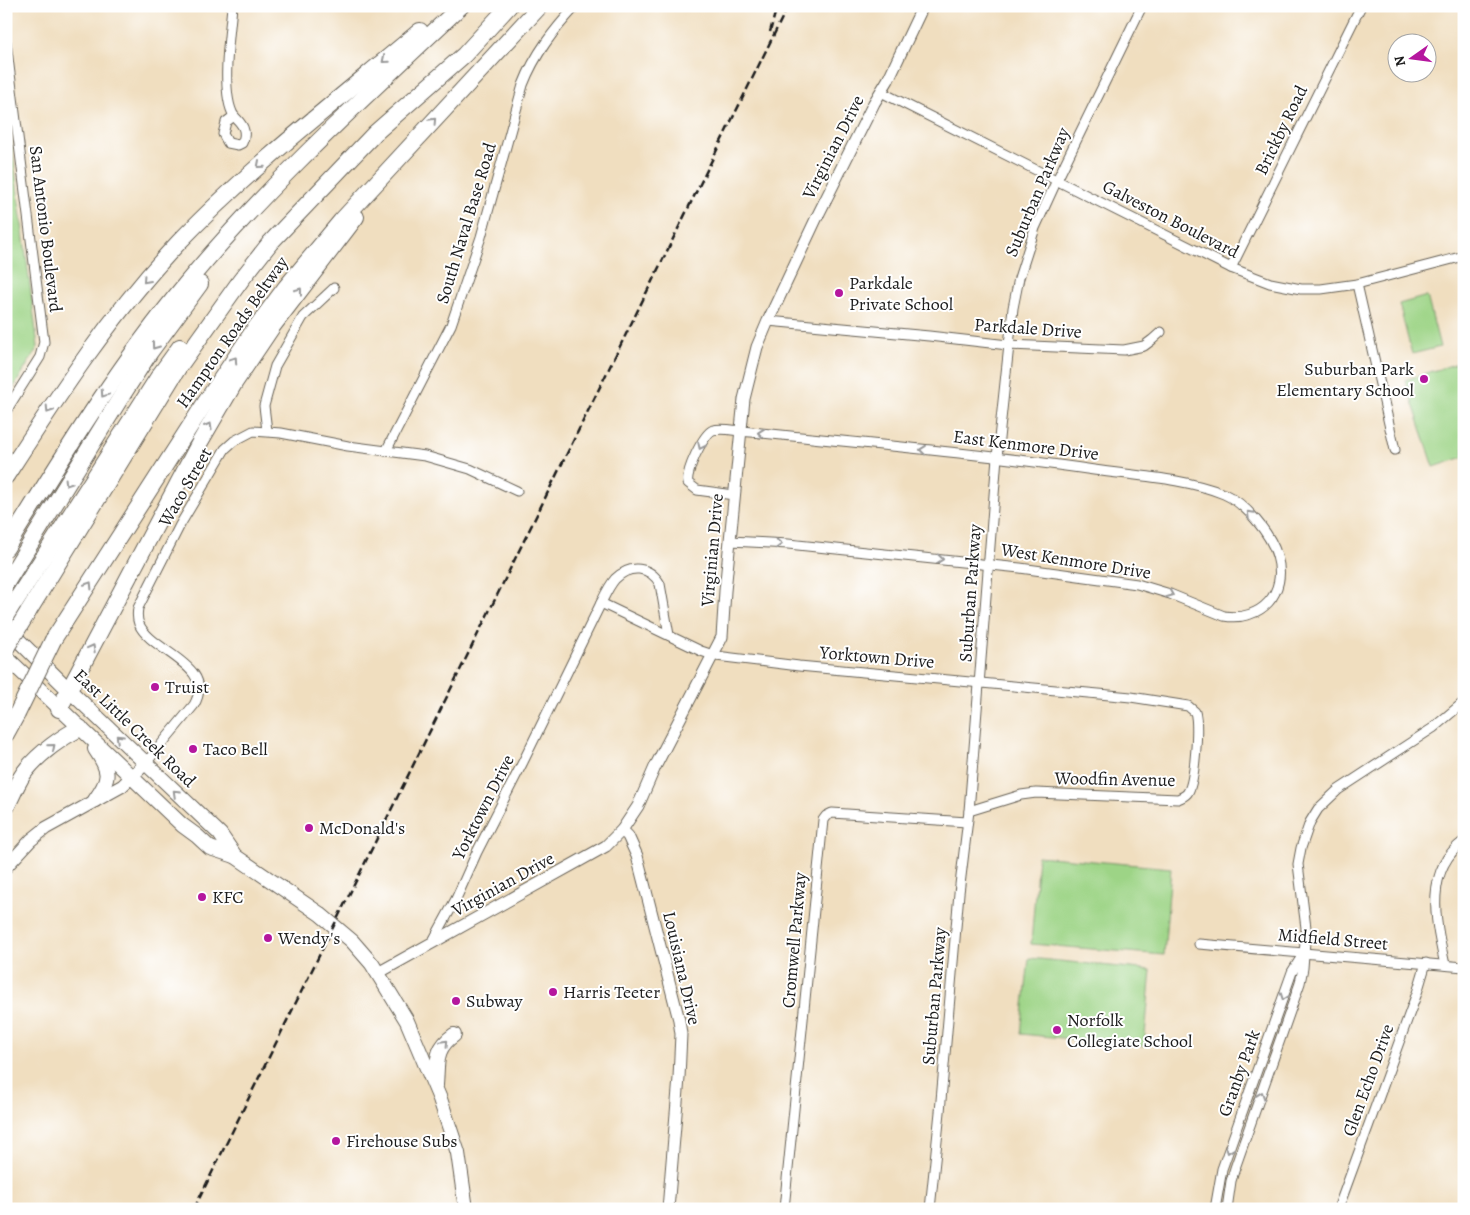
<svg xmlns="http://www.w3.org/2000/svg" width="1470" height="1215" font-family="Alegreya,serif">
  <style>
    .park { fill: #9dd486; stroke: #5c7851 }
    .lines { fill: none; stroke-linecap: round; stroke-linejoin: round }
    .minor-casing { stroke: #666055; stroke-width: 11 }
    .tertiary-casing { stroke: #666055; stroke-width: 13 }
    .secondary-casing { stroke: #666055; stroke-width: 14 }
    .primary-casing { stroke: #666055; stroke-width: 16 }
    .motorway-casing { stroke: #666055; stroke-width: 18 }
    .minor { stroke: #fff; stroke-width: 9 }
    .tertiary { stroke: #fff; stroke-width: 11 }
    .secondary { stroke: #fff; stroke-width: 12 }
    .primary { stroke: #fff; stroke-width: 14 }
    .motorway { stroke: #fff; stroke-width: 16 }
    .rail { stroke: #1c1c1c; stroke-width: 2.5; stroke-dasharray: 8 4; stroke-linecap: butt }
    .motorway-bridge-casing { stroke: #666055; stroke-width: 18; stroke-linecap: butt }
    .motorway-bridge { stroke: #fff; stroke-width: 16 }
    .oneway { stroke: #999 }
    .poi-dot { fill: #b5179e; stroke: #fff; stroke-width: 2 }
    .labels { text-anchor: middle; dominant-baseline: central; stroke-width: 4; stroke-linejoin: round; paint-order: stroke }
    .street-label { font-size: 18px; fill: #1c1c1c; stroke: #fff }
    .poi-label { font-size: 18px; fill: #1c1c1c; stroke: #fff; text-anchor: start }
  </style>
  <rect width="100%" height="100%" fill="#fff"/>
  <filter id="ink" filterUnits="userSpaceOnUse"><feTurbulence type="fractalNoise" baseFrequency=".02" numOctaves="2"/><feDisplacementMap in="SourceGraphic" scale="10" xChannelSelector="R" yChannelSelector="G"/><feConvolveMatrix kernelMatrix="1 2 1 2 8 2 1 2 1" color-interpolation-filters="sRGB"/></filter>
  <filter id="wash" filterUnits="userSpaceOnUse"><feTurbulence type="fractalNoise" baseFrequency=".0096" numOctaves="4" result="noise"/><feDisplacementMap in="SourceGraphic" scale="20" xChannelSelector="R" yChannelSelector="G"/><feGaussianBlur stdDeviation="1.12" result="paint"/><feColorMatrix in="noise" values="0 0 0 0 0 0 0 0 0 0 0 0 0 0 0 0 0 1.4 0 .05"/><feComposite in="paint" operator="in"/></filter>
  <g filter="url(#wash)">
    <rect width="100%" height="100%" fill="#f0debf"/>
    <g class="park">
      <path d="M 6,102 L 38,347 L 6,400 Z"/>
      <path d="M 1427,296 L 1440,347 L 1412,354 L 1399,304 Z"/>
      <path d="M 1464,361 L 1464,457 L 1434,467 L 1405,380 Z"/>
      <path d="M 1038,856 L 1171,868 L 1164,955 L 1031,944 Z"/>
      <path d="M 1029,958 L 1151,970 L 1144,1046 L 1021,1034 Z"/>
    </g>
  </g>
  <g filter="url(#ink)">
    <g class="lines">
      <defs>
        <g id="minor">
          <path d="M 232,6 C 230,33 220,93 234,116"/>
          <path d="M 6,42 L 44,342 L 40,357 L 6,411"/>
          <path d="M 881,92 L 1231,268 L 1270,283 L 1301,289 L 1321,289 L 1357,284 L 1464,256"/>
          <path d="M 234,116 C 242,124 248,131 242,143 L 238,145 L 228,143 L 223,134 L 226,122 Z"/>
          <path d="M 1231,268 L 1361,6"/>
          <path d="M 1357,284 L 1395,450"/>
          <path d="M 768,321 L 929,336 L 1008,345 L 1124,350 L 1144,346 L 1152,340 L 1161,332"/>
          <path d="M 267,431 L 264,406 L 275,366 L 303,317 L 334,288"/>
          <path d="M 386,451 L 451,325 L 481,237 L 523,85 C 535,54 553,31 576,6"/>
          <path d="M 730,541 L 788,544 L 1020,568 L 1137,584 L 1170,594 L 1224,616 C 1261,622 1288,593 1277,556 C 1271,534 1245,503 1224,494 C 1185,478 1136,476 1094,470 C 977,453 859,443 741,431 C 732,430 721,428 713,430 C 703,434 685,473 688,483 L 697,490 L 734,495"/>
          <path d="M 601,603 L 701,651 L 716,656 L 799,666 L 1131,697 L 1188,706 L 1195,712 C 1199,725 1195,781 1188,792 C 1186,796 1182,797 1178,799 L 1036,793 L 1021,795 L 969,811"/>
          <path d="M 145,764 L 194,705 C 217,665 151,652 139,624 C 137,619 137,614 138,608 L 180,525 L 225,449 L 234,441 L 253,431 L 281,433 L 348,446 L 425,456 L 470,469 L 517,491"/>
          <path d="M 432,943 L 456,899 L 477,852 L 523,762 L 601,603 C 605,595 609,586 615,579 C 630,564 650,566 660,584 L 669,635"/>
          <path d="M 1199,944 L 1464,967"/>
          <path d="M 1445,965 C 1436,923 1423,871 1464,841"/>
          <path d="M 784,1209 L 823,820 L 826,816 L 832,813 L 967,822"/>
          <path d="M 930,1209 L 940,1112 L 959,893 L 969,811 L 997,457 L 1013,308 L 1019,278 L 1035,228 L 1057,180 L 1142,6"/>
          <path d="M 1215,1209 L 1222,1169 L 1292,972 L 1304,953"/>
          <path d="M 1227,1209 L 1231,1181 L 1235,1168 L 1300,983 L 1303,968 L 1306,928 L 1298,864 L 1301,848 L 1310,822 L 1318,809 L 1338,790 L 1433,728 L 1464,702"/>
          <path d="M 1338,1209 L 1417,993 L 1426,963"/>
        </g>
        <g id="tertiary">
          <path d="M 622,830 L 628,836 L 637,856 L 679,1020 L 681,1034 L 679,1078 L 668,1209"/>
          <path d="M 378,973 L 606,846 L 622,830 L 638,806 L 655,767 L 722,637 L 725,591 L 744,399 L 757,347 L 768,321 L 817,217 L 874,103 L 888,80 L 923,6"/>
        </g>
        <path id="secondary" d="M 6,867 L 31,840 L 46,828 L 122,786 L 145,764"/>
        <g id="primary">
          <path d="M 6,628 L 69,690 L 220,834 L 235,856"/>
          <path d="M 6,657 L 182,825 L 197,836 L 210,848 L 235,856 L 320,914 L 352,941 L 372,964 L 407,1021 L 440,1099 L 458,1153 L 466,1209"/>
          <path d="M 95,749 C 110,771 111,778 95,800"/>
          <path d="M 436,1085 C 438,1062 434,1049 454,1035"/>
        </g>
        <g id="motorway">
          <path d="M 6,476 C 59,394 112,313 179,242 C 253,165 339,99 420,31"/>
          <path d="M 6,548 C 62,458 117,367 185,285 C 268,184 366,96 461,6"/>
          <path d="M 6,583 L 121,397 L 150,352 L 200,284"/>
          <path d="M 28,612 L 178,368 L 241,280 L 270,243 L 375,133 L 464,55 L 509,6"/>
          <path d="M 6,616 L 159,376 L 180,347"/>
          <path d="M 53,640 L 205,403 L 254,330 L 286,287 L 341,221 L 540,6"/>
          <path d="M 59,709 L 200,442 L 235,382 L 272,327 L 356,217"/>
          <path d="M 6,734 L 17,714"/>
          <path d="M 6,807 C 13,795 18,779 27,769 C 40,753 62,737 80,728"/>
        </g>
      </defs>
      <use href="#minor" class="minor-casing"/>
      <use href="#tertiary" class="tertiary-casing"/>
      <use href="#secondary" class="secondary-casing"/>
      <use href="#primary" class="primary-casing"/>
      <use href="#motorway" class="motorway-casing"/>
      <use href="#minor" class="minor"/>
      <use href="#tertiary" class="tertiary"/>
      <use href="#secondary" class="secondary"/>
      <use href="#primary" class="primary"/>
      <use href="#motorway" class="motorway"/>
      <g class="rail">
        <path d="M 770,32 L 777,6"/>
        <path d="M 194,1209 L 788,6"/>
      </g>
      <defs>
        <g id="motorway-bridge">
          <path d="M 6,648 L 28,612"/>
          <path d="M 17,714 L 53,640"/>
        </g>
      </defs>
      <use href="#motorway-bridge" class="motorway-bridge-casing"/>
      <use href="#motorway-bridge" class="motorway-bridge"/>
    </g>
    <defs><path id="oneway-chevron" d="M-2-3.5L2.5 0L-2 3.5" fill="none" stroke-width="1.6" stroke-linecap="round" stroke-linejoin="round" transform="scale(1.25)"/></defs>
    <g class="oneway">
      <use href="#oneway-chevron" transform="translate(385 60) rotate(140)"/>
      <use href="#oneway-chevron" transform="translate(433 121) rotate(-47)"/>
      <use href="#oneway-chevron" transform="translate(260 165) rotate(139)"/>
      <use href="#oneway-chevron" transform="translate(146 280) rotate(132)"/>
      <use href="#oneway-chevron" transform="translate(299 291) rotate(-53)"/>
      <use href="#oneway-chevron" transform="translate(155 346) rotate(126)"/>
      <use href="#oneway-chevron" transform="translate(234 360) rotate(-56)"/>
      <use href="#oneway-chevron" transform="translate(104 394) rotate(124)"/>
      <use href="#oneway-chevron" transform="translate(49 410) rotate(123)"/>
      <use href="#oneway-chevron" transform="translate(209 426) rotate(-60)"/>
      <use href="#oneway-chevron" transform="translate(761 433) rotate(-174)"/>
      <use href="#oneway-chevron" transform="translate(701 446) rotate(115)"/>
      <use href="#oneway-chevron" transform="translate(923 450) rotate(-174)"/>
      <use href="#oneway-chevron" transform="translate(68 483) rotate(122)"/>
      <use href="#oneway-chevron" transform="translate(1250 514) rotate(-135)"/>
      <use href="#oneway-chevron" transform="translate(779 544) rotate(3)"/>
      <use href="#oneway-chevron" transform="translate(940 559) rotate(6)"/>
      <use href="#oneway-chevron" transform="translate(89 585) rotate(-58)"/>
      <use href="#oneway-chevron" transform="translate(1170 594) rotate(22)"/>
      <use href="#oneway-chevron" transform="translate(92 648) rotate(-62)"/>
      <use href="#oneway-chevron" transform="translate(119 738) rotate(-136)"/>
      <use href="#oneway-chevron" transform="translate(52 747) rotate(-40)"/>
      <use href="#oneway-chevron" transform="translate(176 793) rotate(-136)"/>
      <use href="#oneway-chevron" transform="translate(1284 997) rotate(110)"/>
      <use href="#oneway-chevron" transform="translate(445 1043) rotate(-47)"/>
      <use href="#oneway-chevron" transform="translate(1261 1095) rotate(-71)"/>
      <use href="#oneway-chevron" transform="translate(1229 1150) rotate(110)"/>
    </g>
  </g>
  <g class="poi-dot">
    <circle cx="839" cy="293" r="5"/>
    <circle cx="1424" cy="379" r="5"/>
    <circle cx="155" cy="687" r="5"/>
    <circle cx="193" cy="749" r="5"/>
    <circle cx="309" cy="828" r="5"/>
    <circle cx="202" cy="897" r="5"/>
    <circle cx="268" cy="938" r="5"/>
    <circle cx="553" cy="992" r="5"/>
    <circle cx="456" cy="1001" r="5"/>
    <circle cx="1057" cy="1030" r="5"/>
    <circle cx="336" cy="1141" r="5"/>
  </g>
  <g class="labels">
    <g class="street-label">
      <text transform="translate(1281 130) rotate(-64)">Brickby Road</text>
      <text transform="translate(833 147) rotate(-63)">Virginian Drive</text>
      <text transform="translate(1037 192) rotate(-67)">Suburban Parkway</text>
      <text transform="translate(1171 219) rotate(27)">Galveston Boulevard</text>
      <text transform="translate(466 223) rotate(-73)">South Naval Base Road</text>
      <text transform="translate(46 229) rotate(83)">San Antonio Boulevard</text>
      <text transform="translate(1028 328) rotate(4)">Parkdale Drive</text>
      <text transform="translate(232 332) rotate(-55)">Hampton Roads Beltway</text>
      <text transform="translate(1026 445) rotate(7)">East Kenmore Drive</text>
      <text transform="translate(185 487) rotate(-60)">Waco Street</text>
      <text transform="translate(712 550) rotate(-85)">Virginian Drive</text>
      <text transform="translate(1076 561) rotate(9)">West Kenmore Drive</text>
      <text transform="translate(970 593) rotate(-86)">Suburban Parkway</text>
      <text transform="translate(877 657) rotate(5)">Yorktown Drive</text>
      <text transform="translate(135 728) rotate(44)">East Little Creek Road</text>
      <text transform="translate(1115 779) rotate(1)">Woodfin Avenue</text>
      <text transform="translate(483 807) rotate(-63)">Yorktown Drive</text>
      <text transform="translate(503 884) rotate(-29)">Virginian Drive</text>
      <text transform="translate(1333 939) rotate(5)">Midfield Street</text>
      <text transform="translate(794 940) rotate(-85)">Cromwell Parkway</text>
      <text transform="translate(682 968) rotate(77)">Louisiana Drive</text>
      <text transform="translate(934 996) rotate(-85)">Suburban Parkway</text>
      <text transform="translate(1239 1073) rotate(-70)">Granby Park</text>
      <text transform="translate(1368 1080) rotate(-70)">Glen Echo Drive</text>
    </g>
    <g class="poi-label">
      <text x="849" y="283">Parkdale<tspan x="849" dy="21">Private School</tspan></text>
      <text x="1414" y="369" text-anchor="end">Suburban Park<tspan x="1414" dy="21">Elementary School</tspan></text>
      <text x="165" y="687">Truist</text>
      <text x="203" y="749">Taco Bell</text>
      <text x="319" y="828">McDonald's</text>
      <text x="212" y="897">KFC</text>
      <text x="278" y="938">Wendy's</text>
      <text x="563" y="992">Harris Teeter</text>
      <text x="466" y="1001">Subway</text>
      <text x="1067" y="1020">Norfolk<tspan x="1067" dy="21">Collegiate School</tspan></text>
      <text x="346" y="1141">Firehouse Subs</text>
    </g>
  </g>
  <rect width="1470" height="1215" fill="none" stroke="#fff" stroke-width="25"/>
  <g transform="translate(1412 58) rotate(256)"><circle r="24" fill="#ffffff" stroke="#a4a4a4"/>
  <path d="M0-4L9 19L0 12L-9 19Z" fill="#b5179e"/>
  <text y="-8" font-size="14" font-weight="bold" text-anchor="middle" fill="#1c1c1c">N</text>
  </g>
</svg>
